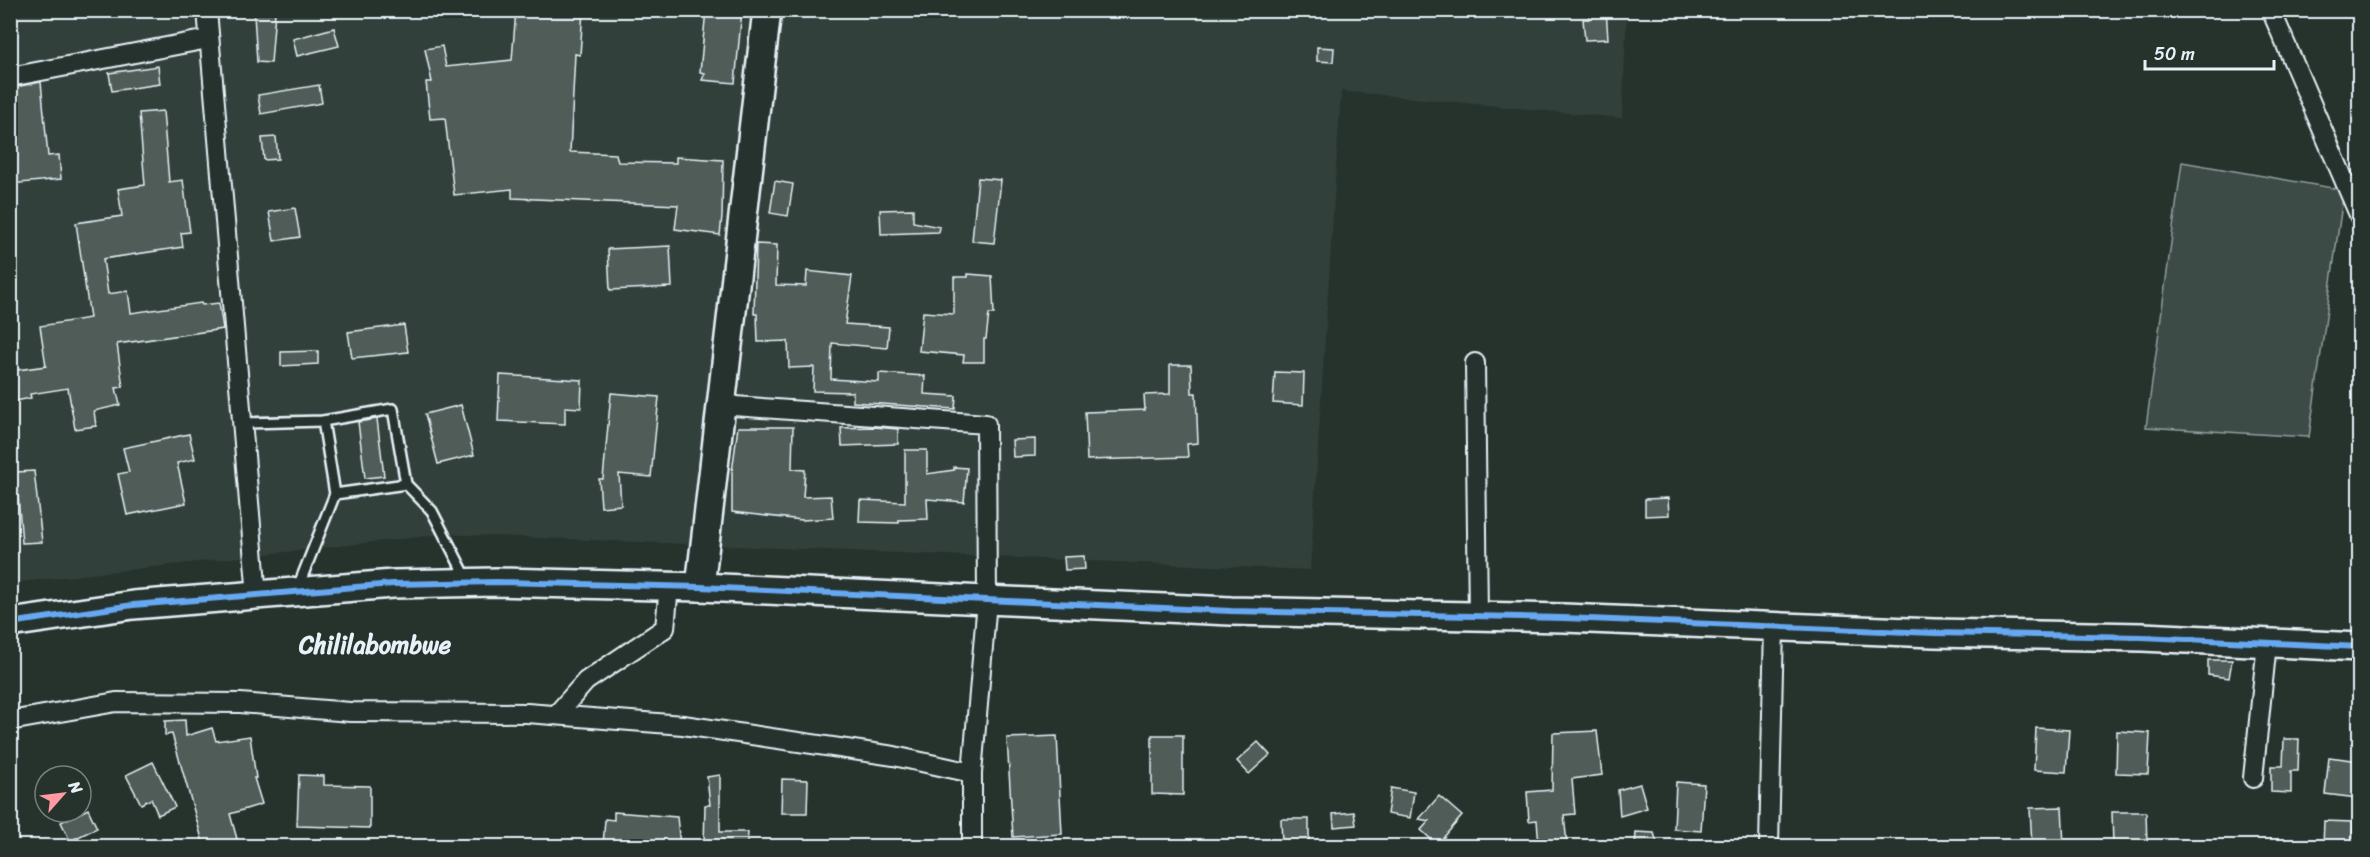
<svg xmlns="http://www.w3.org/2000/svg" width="2370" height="857" font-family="Sriracha,sans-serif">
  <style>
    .built { fill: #333f3a }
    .green { fill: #3e4b47; stroke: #939ea0; stroke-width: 1.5 }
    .building { fill: #505c59; stroke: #e8f1f8; stroke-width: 1.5 }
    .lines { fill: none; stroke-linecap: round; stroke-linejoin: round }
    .lane-casing { stroke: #e8f1f8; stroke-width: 14 }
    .street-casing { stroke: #e8f1f8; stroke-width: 22 }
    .secondary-casing { stroke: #e8f1f8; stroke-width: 32 }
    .lane { stroke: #26332d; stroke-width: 9 }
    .street { stroke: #26332d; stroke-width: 18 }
    .secondary { stroke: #26332d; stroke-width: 27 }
    .cycleway-casing { stroke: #26332d; stroke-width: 10 }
    .cycleway { stroke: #66a8f1; stroke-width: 6 }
    .labels { text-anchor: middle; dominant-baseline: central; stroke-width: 5; stroke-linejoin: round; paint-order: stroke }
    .district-label { font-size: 24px; font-weight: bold; fill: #e8f1f8; stroke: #26332d }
  </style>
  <rect width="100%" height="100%" fill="#26332d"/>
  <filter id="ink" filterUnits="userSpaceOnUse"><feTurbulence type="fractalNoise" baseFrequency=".0167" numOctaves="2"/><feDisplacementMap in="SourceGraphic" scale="12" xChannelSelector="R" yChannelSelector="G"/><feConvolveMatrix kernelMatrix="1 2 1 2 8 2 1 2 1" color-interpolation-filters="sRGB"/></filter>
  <g filter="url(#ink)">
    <path class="built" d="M 10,11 L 1627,11 L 1622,118 L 1341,91 L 1310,570 L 445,534 L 11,583 Z"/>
    <path class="green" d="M 2182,162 L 2344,190 L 2309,437 L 2146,427 Z"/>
    <g class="building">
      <path d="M 516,10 L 583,10 L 580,55 L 575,54 L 570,152 L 616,154 L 618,162 L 676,163 L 676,157 L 723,160 L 722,216 L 720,235 L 675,229 L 678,205 L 512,198 L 512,189 L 454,195 L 445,118 L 430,119 L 426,82 L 432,82 L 425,49 L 442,46 L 446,67 L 512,60 Z"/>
      <path d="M 706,10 L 742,10 L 735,83 L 702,80 L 705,73 L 700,72 Z"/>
      <path d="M 1588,10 L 1606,10 L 1608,39 L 1585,40 L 1583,19 L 1589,19 Z"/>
      <path d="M 275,12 L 271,63 L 257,62 L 254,14 Z"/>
      <path d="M 334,28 L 339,46 L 297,56 L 293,39 Z"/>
      <path d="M 1317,47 L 1334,48 L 1333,62 L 1317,61 Z"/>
      <path d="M 158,66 L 160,84 L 112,91 L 109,73 Z"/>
      <path d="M 41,82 L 48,156 L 59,155 L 61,179 L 10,184 L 10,88 Z"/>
      <path d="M 319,85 L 322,103 L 261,114 L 258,95 Z"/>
      <path d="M 163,111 L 169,182 L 183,180 L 190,232 L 181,233 L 183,247 L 103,259 L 108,294 L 128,291 L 131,313 L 201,303 L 202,305 L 219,303 L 223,329 L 117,344 L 123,387 L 116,388 L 120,405 L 94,411 L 96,426 L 75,429 L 68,388 L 30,394 L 31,398 L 10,402 L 10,371 L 46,366 L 40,326 L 90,318 L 76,223 L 122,216 L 118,189 L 145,185 L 139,113 Z"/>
      <path d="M 276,137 L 278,159 L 264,160 L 262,138 Z"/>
      <path d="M 978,178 L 1001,180 L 994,243 L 972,241 Z"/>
      <path d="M 775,181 L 793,184 L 788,216 L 770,213 Z"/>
      <path d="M 295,208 L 300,237 L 274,241 L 269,212 Z"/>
      <path d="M 913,209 L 913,222 L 940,227 L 939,232 L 881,234 L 880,210 Z"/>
      <path d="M 756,244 L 777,245 L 776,285 L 806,286 L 807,271 L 852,276 L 845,324 L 889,327 L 887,348 L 832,343 L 831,379 L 879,382 L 879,373 L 925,376 L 924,394 L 956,396 L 955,409 L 853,402 L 853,392 L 813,391 L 814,367 L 789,368 L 788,341 L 758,342 L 757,314 L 754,314 Z"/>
      <path d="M 670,246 L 672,287 L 610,290 L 608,249 Z"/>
      <path d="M 968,274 L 992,276 L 994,314 L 989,314 L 986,339 L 984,339 L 984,362 L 963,362 L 964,355 L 919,351 L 923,312 L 954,314 L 954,277 L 968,277 Z"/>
      <path d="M 404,325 L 408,352 L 352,358 L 348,332 Z"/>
      <path d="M 318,351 L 318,364 L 281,366 L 281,352 Z"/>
      <path d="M 1170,365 L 1191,365 L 1192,393 L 1196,393 L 1198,443 L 1187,444 L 1188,457 L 1087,460 L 1085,412 L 1145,410 L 1144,395 L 1170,394 Z"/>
      <path d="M 1275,372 L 1304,373 L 1303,405 L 1273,403 Z"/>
      <path d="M 500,375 L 582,380 L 581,408 L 565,407 L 565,424 L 498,421 Z"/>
      <path d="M 611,393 L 659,397 L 651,477 L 619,474 L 621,505 L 601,507 L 599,479 L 603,479 Z"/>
      <path d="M 461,405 L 474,455 L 438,464 L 425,414 Z"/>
      <path d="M 377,419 L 384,476 L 365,478 L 358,422 Z"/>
      <path d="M 738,427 L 793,427 L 792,469 L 805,470 L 803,497 L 831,496 L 833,518 L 802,520 L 732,512 L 732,472 Z"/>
      <path d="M 874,427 L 898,429 L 898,444 L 842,446 L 841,428 Z"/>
      <path d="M 189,434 L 195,459 L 177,463 L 186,503 L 127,515 L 118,474 L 129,472 L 123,448 Z"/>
      <path d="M 1035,439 L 1035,456 L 1013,457 L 1012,440 Z"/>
      <path d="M 905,450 L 927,450 L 927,474 L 954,470 L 954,467 L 967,468 L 964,502 L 927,499 L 928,519 L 899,520 L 899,523 L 859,522 L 860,500 L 905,502 Z"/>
      <path d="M 34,471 L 42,542 L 22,543 L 16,472 Z"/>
      <path d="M 1668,498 L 1669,515 L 1645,516 L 1645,499 Z"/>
      <path d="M 1084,556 L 1085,569 L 1065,570 L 1064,557 Z"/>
      <path d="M 2208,660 L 2232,660 L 2229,678 L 2208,675 Z"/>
      <path d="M 185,720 L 186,736 L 212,728 L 216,741 L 250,736 L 256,778 L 254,778 L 262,804 L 230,814 L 239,846 L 204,846 L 172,734 L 165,735 L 165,721 Z"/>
      <path d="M 2036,728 L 2069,730 L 2066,772 L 2034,770 Z"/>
      <path d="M 1597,731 L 1602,775 L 1572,779 L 1575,814 L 1564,815 L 1567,844 L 1539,846 L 1537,820 L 1529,821 L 1527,792 L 1552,790 L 1553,733 Z"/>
      <path d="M 2117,731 L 2150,733 L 2148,774 L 2116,773 Z"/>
      <path d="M 1152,735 L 1183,735 L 1183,795 L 1152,794 Z"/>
      <path d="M 1057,736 L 1062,834 L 1013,837 L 1007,738 Z"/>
      <path d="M 2284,739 L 2299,739 L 2298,771 L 2291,771 L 2291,793 L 2271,792 L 2271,766 L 2283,766 Z"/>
      <path d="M 1258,742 L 1270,755 L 1249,774 L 1237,761 Z"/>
      <path d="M 2329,757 L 2360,761 L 2357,798 L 2325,794 Z"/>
      <path d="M 153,762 L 175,807 L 158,815 L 151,799 L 141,804 L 126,775 Z"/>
      <path d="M 299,775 L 324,776 L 324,785 L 370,786 L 370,828 L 297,826 Z"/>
      <path d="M 720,775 L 720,832 L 748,832 L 747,846 L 704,846 L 705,805 L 710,805 L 707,777 Z"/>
      <path d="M 782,779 L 808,780 L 807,813 L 781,813 Z"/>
      <path d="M 1676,782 L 1704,784 L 1701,831 L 1674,829 Z"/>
      <path d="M 1640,784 L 1647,808 L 1620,816 L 1618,790 Z"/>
      <path d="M 1391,788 L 1414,792 L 1410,818 L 1387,814 Z"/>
      <path d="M 1439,796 L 1462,816 L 1437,845 L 1421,830 L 1429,821 L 1419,819 Z"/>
      <path d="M 2062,807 L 2064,846 L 2032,846 L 2030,808 Z"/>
      <path d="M 88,809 L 97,828 L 70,841 L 61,822 Z"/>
      <path d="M 614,812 L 677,817 L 680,845 L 603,846 L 605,819 L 614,820 Z"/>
      <path d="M 1354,812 L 1356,825 L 1334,827 L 1333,814 Z"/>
      <path d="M 2112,812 L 2146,812 L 2147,846 L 2113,846 Z"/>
      <path d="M 1281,819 L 1309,819 L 1309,844 L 1282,844 Z"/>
      <path d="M 2324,821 L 2353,822 L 2352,846 L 2323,846 Z"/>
      <path d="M 1636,832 L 1654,833 L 1658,846 L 1635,846 Z"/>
    </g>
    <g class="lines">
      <defs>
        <g id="lane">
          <path d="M 242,423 L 323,421 L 393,409 L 406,484 L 432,511 L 467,579"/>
          <path d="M 335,494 L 406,484"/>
          <path d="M 298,587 L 335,494 L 323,421"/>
        </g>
        <g id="street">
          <path d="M 207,10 L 257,596"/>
          <path d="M 2271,10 L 2360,217"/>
          <path d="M 10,77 L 208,39"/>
          <path d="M 1475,363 L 1478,616"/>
          <path d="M 720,405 L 986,424 L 987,601 L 972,773 L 972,846"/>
          <path d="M 556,715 L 586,681 L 665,628 L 669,586"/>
          <path d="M 10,721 L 116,702 L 240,703 L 350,712 L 527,713 L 683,725 L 894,756 L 972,773"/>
          <path d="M 2253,778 L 2267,643"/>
          <path d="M 1769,846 L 1774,626"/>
        </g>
        <g id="secondary">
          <path d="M 700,587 L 767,10"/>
          <path d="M 10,623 L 133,605 L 393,584 L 496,582 L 700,587 L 1231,611 L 1564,618 L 1934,633 L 2142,637 L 2360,647"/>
        </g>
      </defs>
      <use href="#lane" class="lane-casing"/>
      <use href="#street" class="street-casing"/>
      <use href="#secondary" class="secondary-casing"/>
      <use href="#lane" class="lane"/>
      <use href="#street" class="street"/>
      <use href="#secondary" class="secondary"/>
      <defs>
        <path id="cycleway" d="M 10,623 L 133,605 L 393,584 L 496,582 L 700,587 L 1231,611 L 1564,618 L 1934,633 L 2142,637 L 2360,647"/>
      </defs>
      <use href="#cycleway" class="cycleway-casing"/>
      <use href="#cycleway" class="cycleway"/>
    </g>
  </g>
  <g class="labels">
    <g class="district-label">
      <text x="375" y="645">Chililabombwe</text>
    </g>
  </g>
  <rect width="2370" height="857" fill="none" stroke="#26332d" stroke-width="36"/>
  <rect x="18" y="18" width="2334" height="821" fill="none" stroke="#e8f1f8" stroke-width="2" filter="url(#ink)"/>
  <g transform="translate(63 794) rotate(62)"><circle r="28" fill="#26332d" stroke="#747f7e" stroke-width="1.5"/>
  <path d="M0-4.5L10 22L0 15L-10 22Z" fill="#ff9aa2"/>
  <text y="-9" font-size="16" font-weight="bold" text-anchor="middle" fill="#e8f1f8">N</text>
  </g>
  <path d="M2145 60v9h129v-9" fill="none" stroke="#e8f1f8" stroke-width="3"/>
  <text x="2154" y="60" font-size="18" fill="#e8f1f8" stroke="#26332d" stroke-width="4.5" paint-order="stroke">50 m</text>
</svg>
